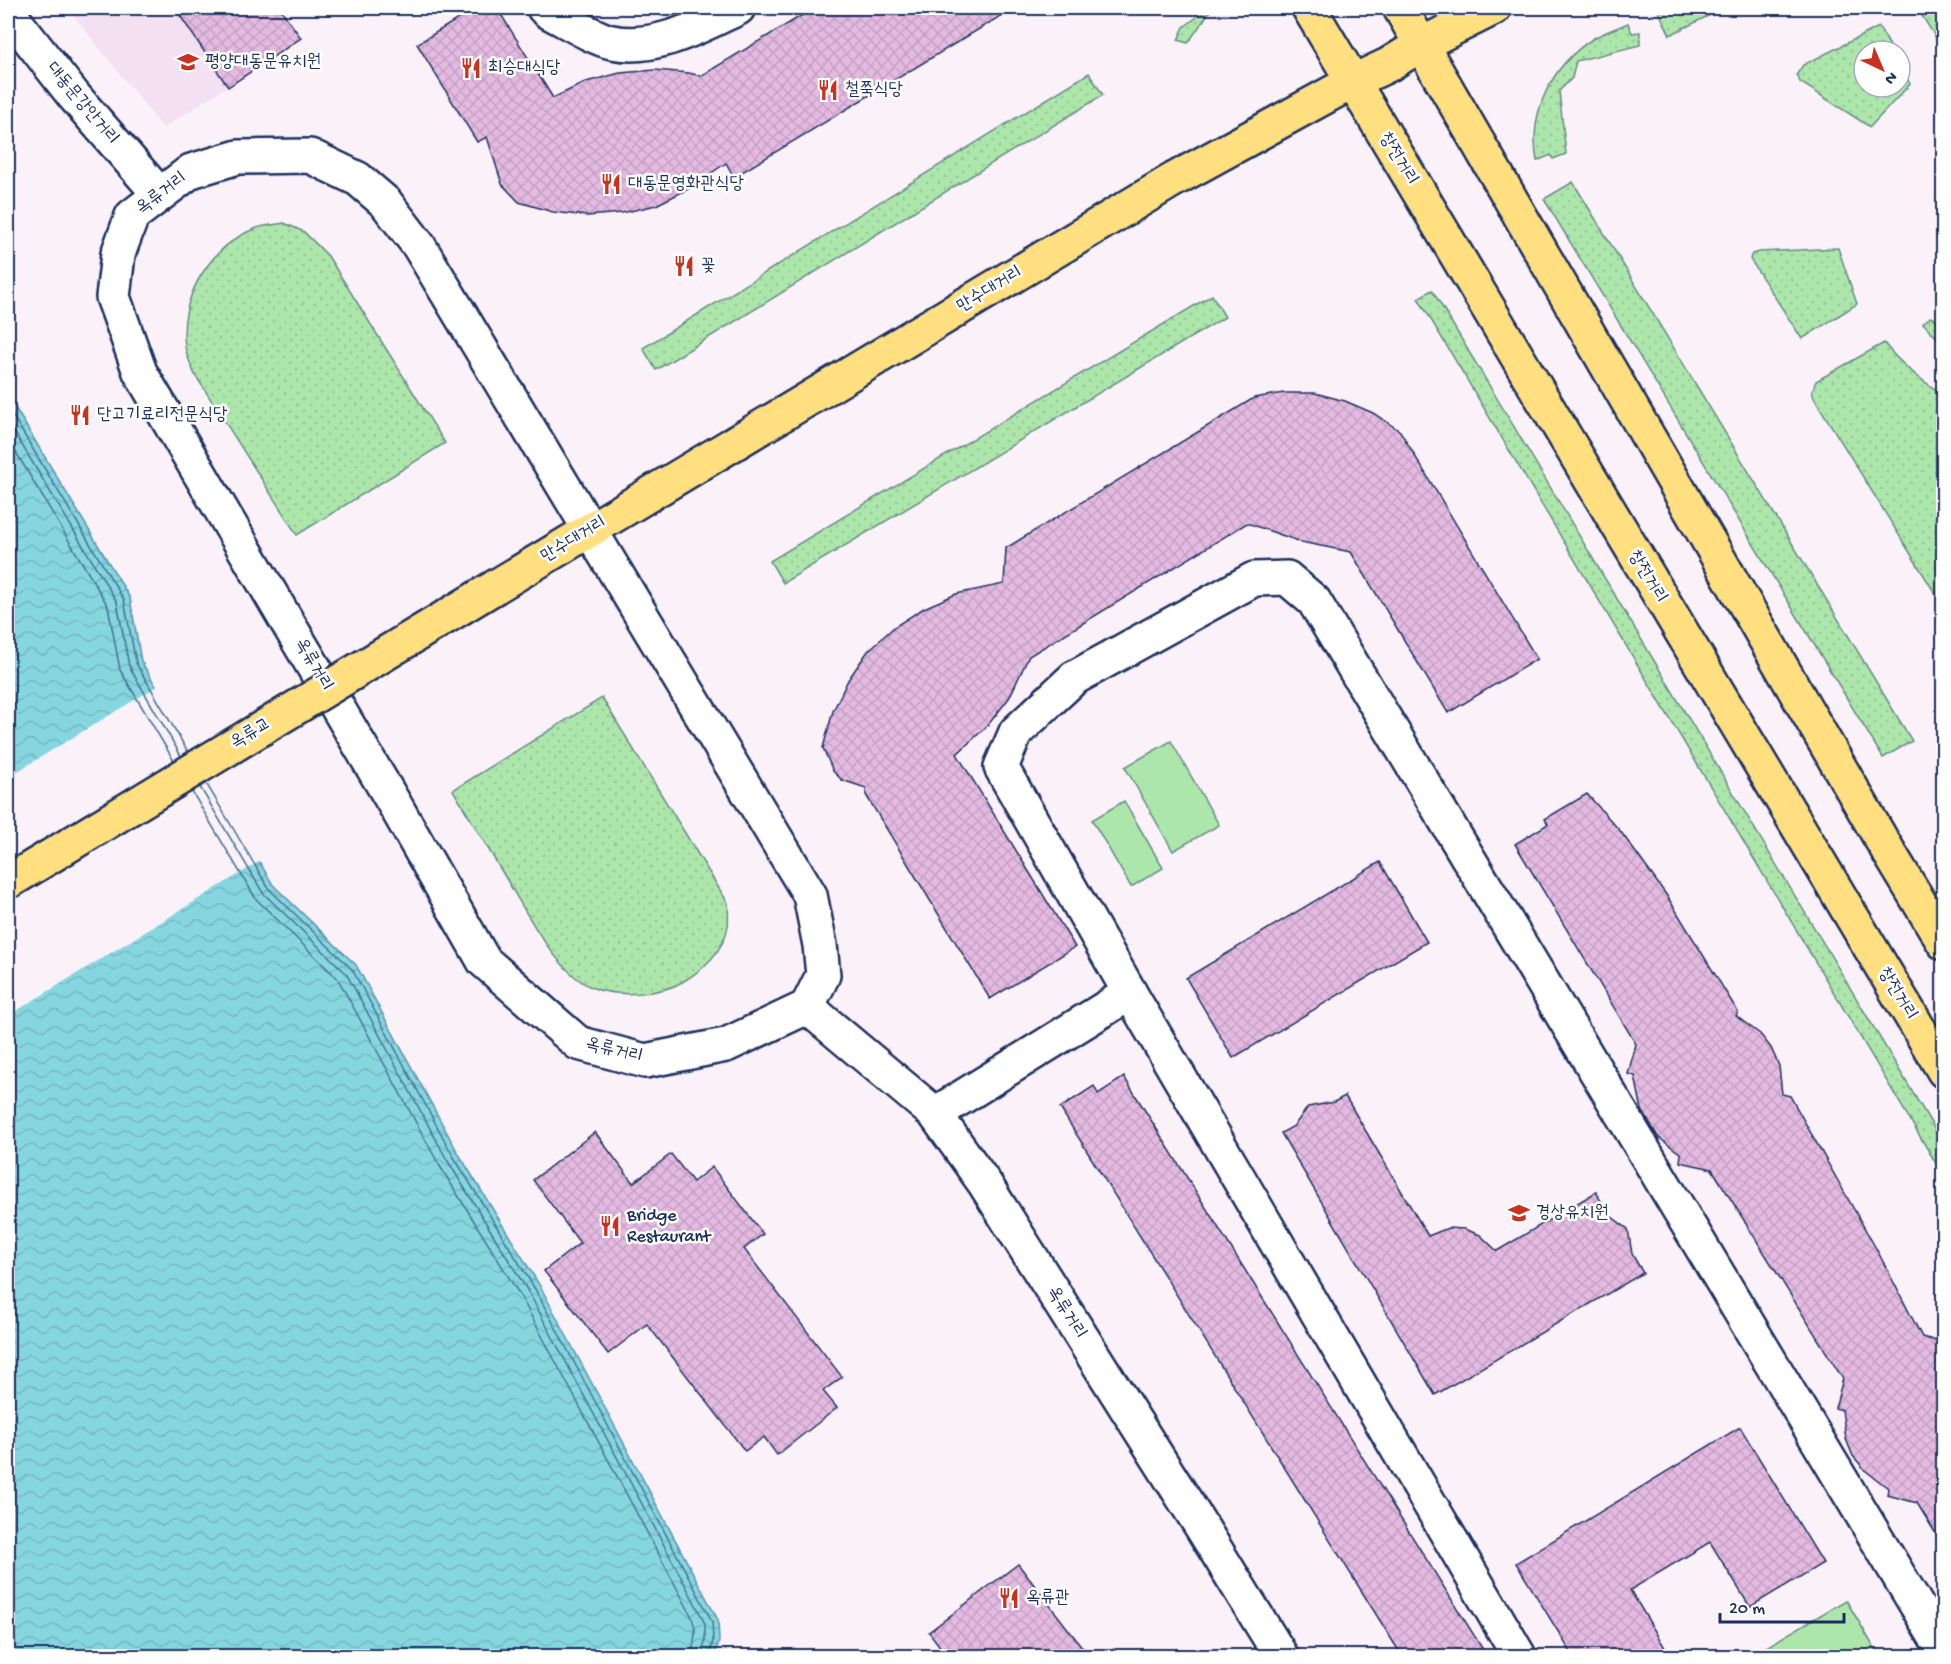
<svg xmlns="http://www.w3.org/2000/svg" width="1951" height="1664" font-family="'Gochi Hand','Poor Story',sans-serif">
  <style>
    .built { fill: #f3e0f2 }
    .grass { fill: url(#grass-dots); stroke: #648a84; stroke-width: 1.5 }
    .pitch { fill: #ade6ab; stroke: #648a84; stroke-width: 1.5 }
    .water { fill: url(#water-waves); stroke: #5b93ac; stroke-width: 1.5 }
    .pier { fill: #faf1f9 }
    .lines { fill: none; stroke-linecap: round; stroke-linejoin: round }
    .shore { stroke: #467292; stroke-width: 1.5 }
    .building { fill: url(#building-cross-hatch); stroke: #1b2f5e; stroke-width: 1.5 }
    .minor-casing { stroke: #1b2f5e; stroke-width: 38 }
    .major-casing { stroke: #1b2f5e; stroke-width: 38 }
    .minor { stroke: #fff; stroke-width: 33 }
    .major { stroke: #ffdf80; stroke-width: 33 }
    .major-bridge-casing { stroke: #1b2f5e; stroke-width: 38; stroke-linecap: butt }
    .major-bridge { stroke: #ffdf80; stroke-width: 33 }
    .labels { text-anchor: middle; dominant-baseline: central; stroke-width: 5; stroke-linejoin: round; paint-order: stroke }
    .poi-label { font-size: 18px; fill: #1b2f5e; stroke: #fff; text-anchor: start }
    .street-label { font-size: 18px; fill: #1b2f5e; stroke: #fff }
  </style>
  <defs>
    <pattern id="grass-dots" width="8" height="8" patternUnits="userSpaceOnUse" patternTransform="scale(1.5)"><rect width="8" height="8" fill="#ade6ab"/><path d="M2 2h.1M6 6h.1" fill="none" stroke="#94c696" stroke-width="1.8" stroke-linecap="round"/></pattern>
    <pattern id="water-waves" width="16" height="10" patternUnits="userSpaceOnUse" patternTransform="scale(1.5)"><rect width="16" height="10" fill="#86d6e0"/><path d="M0 5q4-4 8 0t8 0" fill="none" stroke="#73b8c3"/></pattern>
    <pattern id="building-cross-hatch" width="8" height="8" patternUnits="userSpaceOnUse" patternTransform="scale(1.5)"><rect width="8" height="8" fill="#e4bae1"/><path d="M0 0l8 8M0 8l8-8" fill="none" stroke="#c3a0c3"/></pattern>
  </defs>
  <rect width="100%" height="100%" fill="#faf1f9"/>
  <filter id="ink" filterUnits="userSpaceOnUse"><feTurbulence type="fractalNoise" baseFrequency=".0167" numOctaves="2"/><feDisplacementMap in="SourceGraphic" scale="12" xChannelSelector="R" yChannelSelector="G"/><feConvolveMatrix kernelMatrix="1 2 1 2 8 2 1 2 1" color-interpolation-filters="sRGB"/></filter>
  <g filter="url(#ink)">
    <path class="built" d="M 68,8 L 280,8 L 301,38 L 163,128 Z"/>
    <g class="grass">
      <path d="M 1201,8 L 1212,8 L 1188,43 L 1178,40 L 1184,27 L 1202,13 Z"/>
      <path d="M 1663,8 L 1724,8 L 1670,35 L 1658,10 Z"/>
      <path d="M 1917,8 L 1943,8 L 1943,49 Z"/>
      <path d="M 1628,23 L 1632,33 L 1640,32 L 1640,45 L 1576,61 L 1572,78 L 1559,91 L 1566,154 L 1553,159 L 1551,155 L 1537,161 C 1528,111 1552,65 1594,38 C 1605,32 1617,28 1628,23 Z"/>
      <path d="M 1879,27 L 1893,51 L 1864,51 L 1864,87 L 1900,87 L 1900,64 L 1910,84 L 1870,127 L 1800,82 L 1797,74 L 1803,65 Z"/>
      <path d="M 1089,73 L 1103,95 L 656,370 L 643,348 Z"/>
      <path d="M 1573,182 L 1912,741 L 1883,758 L 1544,199 Z"/>
      <path d="M 284,223 L 304,232 L 328,256 L 445,443 L 297,535 L 194,373 C 191,364 186,355 185,346 C 178,298 211,244 257,228 C 265,225 275,225 284,223 Z"/>
      <path d="M 1838,248 L 1857,304 L 1802,339 L 1750,259 L 1752,254 L 1760,252 Z"/>
      <path d="M 1432,290 L 1943,1143 L 1943,1175 L 1418,298 Z"/>
      <path d="M 1212,295 L 1225,317 L 783,583 L 770,561 Z"/>
      <path d="M 1930,317 L 1935,319 L 1943,326 L 1943,344 L 1923,323 Z"/>
      <path d="M 1884,343 C 1901,365 1920,380 1943,394 L 1943,606 L 1814,398 L 1812,391 L 1816,381 Z"/>
      <path d="M 602,698 L 728,903 C 728,910 729,919 728,926 C 724,950 704,969 684,981 C 661,995 616,998 591,987 C 555,970 527,913 507,880 C 489,850 471,820 453,790 Z"/>
    </g>
    <g class="pitch">
      <path d="M 1171,741 L 1219,825 L 1173,851 L 1125,767 Z"/>
      <path d="M 1124,801 L 1163,868 L 1131,887 L 1092,820 Z"/>
      <path d="M 1846,1600 L 1879,1656 L 1751,1656 Z"/>
    </g>
    <path class="water" d="M 8,396 L 130,598 L 141,661 L 273,885 L 356,965 L 457,1151 L 540,1286 L 718,1620 L 719,1642 L 714,1656 L 8,1656 Z"/>
    <path class="pier" d="M 159,685 L 262,860 L 8,1016 L 8,777 Z"/>
    <g class="lines">
      <g class="shore">
        <path d="M 8,408 L 124,600 L 136,663 L 188,752"/>
        <path d="M 8,422 L 117,602 L 129,666 L 181,756"/>
        <path d="M 8,439 L 108,606 L 120,670 L 174,761"/>
        <path d="M 206,783 L 269,889 L 352,969 L 452,1154 L 535,1289 L 702,1602 L 712,1622 L 713,1641 L 709,1656"/>
        <path d="M 200,787 L 263,893 L 346,973 L 446,1158 L 529,1293 L 696,1605 L 705,1624 L 705,1640 L 702,1656"/>
        <path d="M 192,792 L 256,899 L 338,979 L 438,1163 L 521,1297 L 688,1609 C 700,1635 693,1632 693,1656"/>
      </g>
    </g>
    <g class="building">
      <path d="M 175,8 L 280,8 L 301,38 L 228,87 Z"/>
      <path d="M 476,8 L 497,8 L 553,98 L 586,82 L 620,73 L 655,70 L 689,73 L 701,76 L 814,8 L 1014,8 L 734,177 L 726,163 L 688,189 L 656,205 L 622,213 L 587,216 L 553,212 L 519,202 L 502,184 L 487,137 L 477,142 L 417,44 Z"/>
      <path d="M 1284,393 L 1315,393 L 1345,401 L 1373,413 L 1400,431 L 1537,659 L 1448,713 L 1351,552 L 1301,542 L 1247,523 L 1029,656 L 1009,698 L 988,725 L 957,754 L 1075,947 L 990,999 L 866,795 L 866,788 L 842,780 L 833,771 L 823,748 L 833,711 L 848,680 L 868,651 L 894,627 L 924,608 L 956,594 L 1004,584 L 1006,548 L 1254,398 Z"/>
      <path d="M 1587,794 L 1621,832 L 1667,896 L 1738,1012 L 1736,1016 L 1760,1034 L 1771,1048 L 1779,1066 L 1782,1094 L 1790,1096 L 1878,1252 L 1922,1337 L 1944,1343 L 1944,1547 L 1917,1503 L 1887,1495 L 1888,1488 L 1866,1471 L 1853,1456 L 1846,1439 L 1842,1410 L 1835,1408 L 1843,1379 L 1712,1169 L 1680,1162 L 1681,1154 L 1658,1137 L 1642,1110 L 1635,1076 L 1628,1074 L 1636,1044 L 1515,844 L 1548,824 L 1545,819 Z"/>
      <path d="M 1380,862 L 1427,942 L 1233,1058 L 1186,978 Z"/>
      <path d="M 1124,1077 L 1487,1656 L 1402,1656 L 1060,1108 L 1094,1086 L 1098,1094 Z"/>
      <path d="M 1345,1096 L 1428,1236 L 1448,1228 L 1464,1229 L 1480,1235 L 1497,1251 L 1596,1192 L 1608,1214 L 1628,1229 L 1632,1254 L 1643,1273 L 1435,1395 L 1281,1133 L 1294,1126 L 1308,1107 L 1334,1102 Z"/>
      <path d="M 595,1132 L 633,1183 L 671,1154 L 693,1182 L 712,1167 L 763,1234 L 744,1249 L 842,1377 L 823,1391 L 837,1408 L 777,1455 L 764,1437 L 745,1451 L 647,1324 L 608,1354 L 544,1271 L 580,1243 L 533,1180 Z"/>
      <path d="M 1740,1427 L 1823,1563 L 1750,1607 L 1710,1542 L 1630,1590 L 1670,1656 L 1573,1656 L 1516,1563 Z"/>
      <path d="M 1018,1564 L 1089,1656 L 947,1656 L 929,1632 Z"/>
    </g>
    <g class="lines">
      <defs>
        <g id="minor">
          <path d="M 544,8 L 549,12 C 565,20 596,39 612,42 C 656,51 700,26 738,8"/>
          <path d="M 8,12 L 74,96 L 159,194"/>
          <path d="M 310,156 L 358,179 L 386,203 L 419,246 L 810,895 L 820,945 L 823,975 L 807,1007 L 726,1045 L 645,1061 L 578,1043 L 484,961 L 395,805 L 140,372 L 113,297 L 118,254 L 132,216 L 191,171 L 238,157 Z"/>
          <path d="M 1130,993 L 1519,1656"/>
          <path d="M 807,1007 L 935,1114 L 985,1184 L 1201,1526 L 1281,1656"/>
          <path d="M 935,1114 L 1130,993 L 1001,767 L 1016,732 L 1074,678 L 1254,579 L 1287,578 L 1314,601 L 1944,1651"/>
        </g>
        <g id="major">
          <path d="M 1309,8 L 1944,1071"/>
          <path d="M 1400,8 L 1881,839 L 1944,943"/>
          <path d="M 495,587 L 1173,180 L 1352,82 L 1388,65 L 1422,44 L 1494,8"/>
        </g>
      </defs>
      <use href="#minor" class="minor-casing"/>
      <use href="#major" class="major-casing"/>
      <use href="#minor" class="minor"/>
      <use href="#major" class="major"/>
      <defs>
        <path id="major-bridge" d="M 8,882 L 495,587"/>
      </defs>
      <use href="#major-bridge" class="major-bridge-casing"/>
      <use href="#major-bridge" class="major-bridge"/>
    </g>
  </g>
  <defs>
    <symbol id="school-bare" viewBox="-9 -9 18 18"><path d="M0-5L7-2L0 1L-7-2ZM-4 1L0 2.5L4 1V4Q0 6-4 4Z" fill="#c8321e" stroke="#fff" stroke-width="2.5" paint-order="stroke"/></symbol>
    <symbol id="restaurant-bare" viewBox="-9 -9 18 18"><path d="M-5-6h1v4h1v-4h1v4h1v-4h1v5L-1.5 .5V6h-2V.5L-5-1ZM5-6V6H3V1.5H1.5Q1.5-4 5-6Z" fill="#c8321e" stroke="#fff" stroke-width="2.5" paint-order="stroke"/></symbol>
  </defs>
  <g fill-rule="evenodd">
    <use href="#school-bare" x="173" y="47" width="30" height="30"/>
    <use href="#restaurant-bare" x="456" y="53" width="30" height="30"/>
    <use href="#restaurant-bare" x="813" y="75" width="30" height="30"/>
    <use href="#restaurant-bare" x="596" y="169" width="30" height="30"/>
    <use href="#restaurant-bare" x="669" y="251" width="30" height="30"/>
    <use href="#restaurant-bare" x="65" y="400" width="30" height="30"/>
    <use href="#school-bare" x="1504" y="1198" width="30" height="30"/>
    <use href="#restaurant-bare" x="595" y="1211" width="30" height="30"/>
    <use href="#restaurant-bare" x="994" y="1583" width="30" height="30"/>
  </g>
  <g class="labels">
    <g class="poi-label">
      <text x="205" y="62">평양대동문유치원</text>
      <text x="488" y="68">최승대식당</text>
      <text x="845" y="90">철쭉식당</text>
      <text x="628" y="184">대동문영화관식당</text>
      <text x="701" y="266">꽃</text>
      <text x="97" y="415">단고기료리전문식당</text>
      <text x="1536" y="1213">경상유치원</text>
      <text x="627" y="1216">Bridge<tspan x="627" dy="21">Restaurant</tspan></text>
      <text x="1026" y="1598">옥류관</text>
    </g>
    <g class="street-label">
      <text transform="translate(82 104) rotate(50)">대동문강안거리</text>
      <text transform="translate(1398 159) rotate(59)">창전거리</text>
      <text transform="translate(162 194) rotate(-37)">옥류거리</text>
      <text transform="translate(990 290) rotate(-31)">만수대거리</text>
      <text transform="translate(574 540) rotate(-31)">만수대거리</text>
      <text transform="translate(1647 577) rotate(59)">창전거리</text>
      <text transform="translate(313 665) rotate(60)">옥류거리</text>
      <text transform="translate(251 734) rotate(-31)">옥류교</text>
      <text transform="translate(1897 994) rotate(59)">창전거리</text>
      <text transform="translate(614 1051) rotate(14)">옥류거리</text>
      <text transform="translate(1066 1313) rotate(58)">옥류거리</text>
    </g>
  </g>
  <rect width="1951" height="1664" fill="none" stroke="#fff" stroke-width="30"/>
  <rect x="15" y="15" width="1921" height="1634" fill="none" stroke="#1b2f5e" stroke-width="2" filter="url(#ink)"/>
  <g transform="translate(1882 69) rotate(136)"><circle r="28" fill="#ffffff" stroke="#a4acbf" stroke-width="1.5"/>
  <path d="M0-4.5L10 22L0 15L-10 22Z" fill="#c8321e"/>
  <text y="-9" font-size="16" font-weight="bold" text-anchor="middle" fill="#1b2f5e">N</text>
  </g>
  <path d="M1720 1613v9h124v-9" fill="none" stroke="#1b2f5e" stroke-width="3"/>
  <text x="1729" y="1613" font-size="18" fill="#1b2f5e" stroke="#ffffff" stroke-width="4.5" paint-order="stroke">20 m</text>
</svg>
